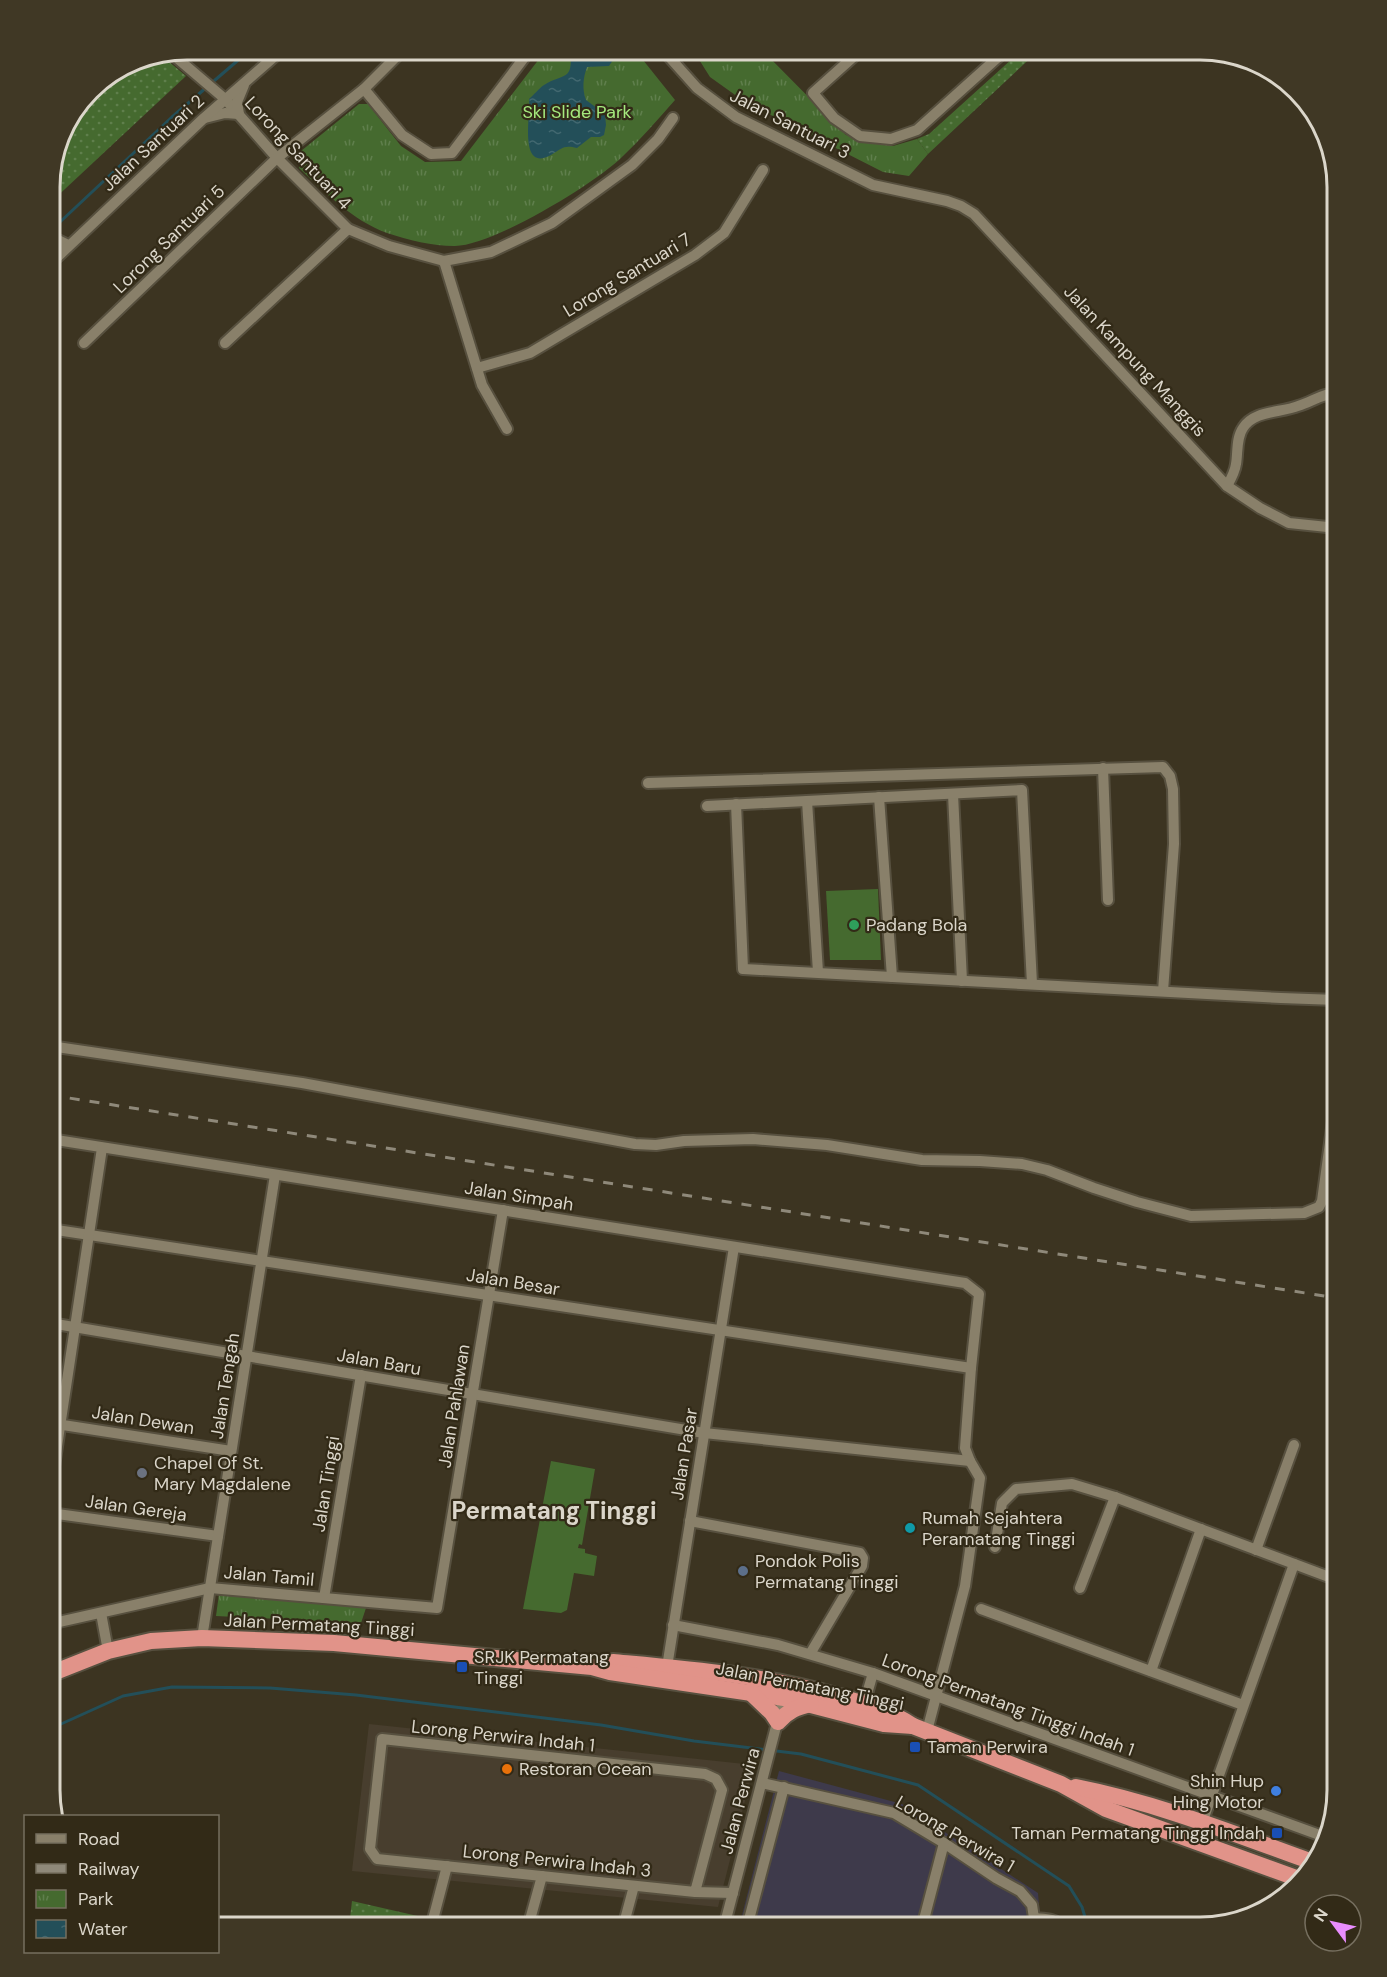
<svg xmlns="http://www.w3.org/2000/svg" width="1387" height="1977" font-family="'DM Sans',sans-serif">
  <style>
    .commercial { fill: #483e2e }
    .industrial { fill: #3e3a4b }
    .grass { fill: url(#grass-dots) }
    .park { fill: url(#park-tufts) }
    .garden { fill: #456a2f }
    .water { fill: url(#water-ripples) }
    .lines { fill: none; stroke-linecap: round; stroke-linejoin: round }
    .stream { stroke: #234f59; stroke-width: 3 }
    .minor-casing { stroke: #57503f; stroke-width: 14 }
    .trunk-casing { stroke: #57503f; stroke-width: 20 }
    .minor { stroke: #89806a; stroke-width: 10 }
    .trunk { stroke: #e19389; stroke-width: 16 }
    .rail { stroke: #8f897a; stroke-width: 3; stroke-dasharray: 10 10; stroke-linecap: butt }
    .leisure-dot { fill: #2e9e5b; stroke: #322a17; stroke-width: 2 }
    .worship-dot { fill: #6b7280; stroke: #322a17; stroke-width: 2 }
    .culture-dot { fill: #0f9aa8; stroke: #322a17; stroke-width: 2 }
    .service-dot { fill: #5c6f8a; stroke: #322a17; stroke-width: 2 }
    .transit-dot { fill: #1a4fb4; stroke: #322a17; stroke-width: 2 }
    .food-dot { fill: #e8710a; stroke: #322a17; stroke-width: 2 }
    .shop-dot { fill: #3f7fe0; stroke: #322a17; stroke-width: 2 }
    .labels { text-anchor: middle; dominant-baseline: central; stroke-width: 4.5; stroke-linejoin: round; paint-order: stroke }
    .park-label { font-size: 18px; fill: #a5ea7e; stroke: #322a17 }
    .street-label { font-size: 18px; fill: #dbd6ca; stroke: #322a17 }
    .poi-label { font-size: 18px; fill: #dbd6ca; stroke: #322a17; text-anchor: start }
    .district-label { font-size: 24px; font-weight: bold; fill: #dbd6ca; stroke: #322a17 }
    .rim { fill: none; stroke: #dbd6ca; stroke-width: 3 }
  </style>
  <defs>
    <pattern id="grass-dots" width="8" height="8" patternUnits="userSpaceOnUse" patternTransform="scale(1.5)"><rect width="8" height="8" fill="#456a2f"/><path d="M2 2h.1M6 6h.1" fill="none" stroke="#5f7f4c" stroke-width="1.8" stroke-linecap="round"/></pattern>
    <pattern id="park-tufts" width="24" height="20" patternUnits="userSpaceOnUse" patternTransform="scale(1.5)"><rect width="24" height="20" fill="#456a2f"/><path d="M3 7l-1-3M5 7V3M7 7l1-3M15 17l-1-3M17 17v-4M19 17l1-3" fill="none" stroke="#5f7f4c"/></pattern>
    <pattern id="water-ripples" width="26" height="14" patternUnits="userSpaceOnUse" patternTransform="scale(1.5)"><rect width="26" height="14" fill="#234f59"/><path d="M2 4q2-2 4 0t4 0M15 11q2-2 4 0t4 0" fill="none" stroke="#426870"/></pattern>
  </defs>
  <rect width="100%" height="100%" fill="#3c3421"/>
  <path class="commercial" d="M 369,1724 L 754,1765 L 718,1907 L 352,1871 Z"/>
  <path class="industrial" d="M 779,1771 L 902,1804 L 1038,1893 L 1041,1927 L 739,1927 Z"/>
  <g class="grass">
    <path d="M 1022,50 L 1039,50 L 928,154 L 917,139 L 929,134 Z"/>
    <path d="M 161,55 L 186,76 L 50,203 L 50,177 L 64,126 L 96,84 L 135,60 Z"/>
    <path d="M 352,1901 L 422,1917 L 419,1927 L 349,1927 Z"/>
  </g>
  <g class="park">
    <path d="M 546,50 L 635,50 L 675,100 C 658,119 641,139 622,157 C 596,183 491,247 454,246 C 433,246 408,240 387,233 C 352,220 326,193 299,168 L 301,151 L 359,104 L 368,104 L 401,146 L 425,162 L 461,161 Z"/>
    <path d="M 693,50 L 762,50 L 846,135 L 893,146 L 917,139 L 928,154 L 909,176 L 883,172 L 745,102 L 710,77 Z"/>
    <path d="M 219,1594 L 367,1605 L 361,1623 L 216,1616 Z"/>
  </g>
  <g class="garden">
    <path d="M 878,889 L 881,960 L 830,960 L 826,891 Z"/>
    <path d="M 551,1461 L 595,1469 L 582,1545 L 579,1544 L 578,1548 L 585,1549 L 585,1553 L 597,1556 L 594,1576 L 574,1573 L 567,1610 L 561,1613 L 523,1609 Z"/>
  </g>
  <path class="water" d="M 570,50 L 604,50 L 613,60 L 609,66 L 587,67 C 583,78 582,89 586,100 L 605,114 L 606,125 L 604,135 L 600,137 L 591,137 L 577,148 C 563,145 563,148 551,155 C 518,173 531,114 529,99 C 534,95 539,88 544,85 C 563,73 574,82 570,50 Z"/>
  <g class="lines">
    <g class="stream">
      <path d="M 60,222 L 172,117 L 250,50"/>
      <path d="M 50,1729 L 123,1696 L 172,1687 L 270,1688 L 356,1695 L 601,1725 L 694,1741 L 801,1754 L 918,1785 L 1069,1886 L 1082,1907 L 1088,1927"/>
    </g>
    <defs>
      <g id="minor">
        <path d="M 663,50 L 697,88 L 736,117 L 873,185 L 947,201 L 961,206 L 974,214 L 1227,486 L 1260,508 L 1289,523 L 1337,528"/>
        <path d="M 861,50 L 813,93 L 834,118 L 860,136 L 891,139 L 917,130 L 1006,50"/>
        <path d="M 171,53 L 225,99 L 277,158 L 348,229 L 389,246 L 444,261 L 491,252 L 552,223 L 632,165 L 658,139 L 673,118"/>
        <path d="M 364,89 L 402,135 L 431,154 L 452,153 L 530,50"/>
        <path d="M 205,118 L 225,113 L 239,114 L 237,102 L 244,85"/>
        <path d="M 50,236 L 68,245"/>
        <path d="M 444,261 L 482,385 L 507,429"/>
        <path d="M 50,264 L 204,118 L 282,50"/>
        <path d="M 84,343 L 277,158 L 364,89 L 403,50"/>
        <path d="M 225,343 L 348,229"/>
        <path d="M 477,368 L 530,353 L 695,255 L 724,233 L 763,170"/>
        <path d="M 1227,486 C 1231,479 1235,472 1236,464 C 1238,453 1236,438 1243,428 C 1254,410 1281,413 1298,406 C 1312,402 1323,393 1337,393"/>
        <path d="M 1103,768 L 1108,900"/>
        <path d="M 648,783 L 1163,767 L 1170,776 L 1173,789 L 1174,844 L 1163,991"/>
        <path d="M 953,794 L 962,981"/>
        <path d="M 879,797 L 892,977"/>
        <path d="M 807,801 L 818,972"/>
        <path d="M 736,804 L 743,969 L 1281,998 L 1337,1000"/>
        <path d="M 707,806 L 1022,790 L 1032,984"/>
        <path d="M 50,1046 L 302,1083 L 635,1144 L 656,1145 L 684,1141 L 753,1139 L 827,1145 L 922,1160 L 980,1161 L 1022,1164 L 1047,1170 L 1094,1188 L 1137,1202 L 1191,1216 L 1304,1213 L 1319,1207 L 1322,1201 L 1333,1121 L 1337,1058"/>
        <path d="M 50,1139 L 965,1283 L 979,1294 L 971,1368 L 965,1448 L 970,1461 L 980,1478 L 965,1586 L 927,1731"/>
        <path d="M 50,1229 L 971,1368"/>
        <path d="M 50,1323 L 704,1433 L 970,1461"/>
        <path d="M 50,1423 L 231,1451"/>
        <path d="M 50,1493 L 102,1148"/>
        <path d="M 50,1513 L 218,1536"/>
        <path d="M 690,1521 L 860,1553 L 863,1558 L 862,1566 L 810,1654"/>
        <path d="M 995,1547 L 1002,1503 L 1016,1489 L 1072,1484 L 1115,1497 L 1337,1580"/>
        <path d="M 1256,1550 L 1294,1445"/>
        <path d="M 1080,1588 L 1115,1497"/>
        <path d="M 324,1598 L 361,1375"/>
        <path d="M 981,1609 L 1243,1705"/>
        <path d="M 101,1613 L 108,1651"/>
        <path d="M 50,1624 L 210,1588 L 437,1608 L 503,1210"/>
        <path d="M 673,1625 L 778,1645 L 873,1673 L 1325,1837"/>
        <path d="M 202,1638 L 275,1175"/>
        <path d="M 667,1667 L 734,1247"/>
        <path d="M 1151,1671 L 1201,1529"/>
        <path d="M 864,1704 L 873,1673"/>
        <path d="M 762,1783 L 894,1813 L 944,1843 L 996,1878 L 1020,1891 L 1032,1905 L 1034,1918 L 1031,1927"/>
        <path d="M 1202,1823 L 1294,1564"/>
        <path d="M 695,1892 L 722,1790 L 716,1779 L 705,1774 L 382,1739 L 370,1849 L 377,1859 L 695,1892 L 733,1893"/>
        <path d="M 1034,1918 C 1044,1919 1056,1918 1062,1927"/>
        <path d="M 431,1927 L 447,1866"/>
        <path d="M 528,1927 L 542,1876"/>
        <path d="M 623,1927 L 634,1886"/>
        <path d="M 724,1927 L 785,1692"/>
        <path d="M 747,1927 L 784,1787"/>
        <path d="M 922,1927 L 944,1843"/>
      </g>
      <g id="trunk">
        <path d="M 613,1662 C 688,1669 763,1675 836,1696 C 866,1704 887,1709 913,1726 L 1061,1784 L 1106,1809 L 1299,1879"/>
        <path d="M 50,1674 L 108,1651 L 151,1641 L 202,1638 L 334,1643 L 592,1667 L 610,1672 L 784,1698 L 884,1724 L 913,1726"/>
        <path d="M 750,1692 L 772,1713 L 778,1722 C 788,1711 797,1707 811,1704"/>
        <path d="M 1076,1787 C 1158,1803 1237,1835 1315,1863"/>
      </g>
    </defs>
    <use href="#minor" class="minor-casing"/>
    <use href="#trunk" class="trunk-casing"/>
    <use href="#minor" class="minor"/>
    <use href="#trunk" class="trunk"/>
    <path class="rail" d="M 50,1095 L 1337,1298"/>
  </g>
  <circle class="leisure-dot" cx="854" cy="925" r="6"/>
  <circle class="worship-dot" cx="142" cy="1473" r="6"/>
  <circle class="culture-dot" cx="910" cy="1528" r="6"/>
  <circle class="service-dot" cx="743" cy="1571" r="6"/>
  <g class="transit-dot">
    <rect x="456" y="1661" width="12" height="12" rx="3"/>
    <rect x="909" y="1741" width="12" height="12" rx="3"/>
    <rect x="1271" y="1827" width="12" height="12" rx="3"/>
  </g>
  <circle class="food-dot" cx="507" cy="1769" r="6"/>
  <circle class="shop-dot" cx="1276" cy="1791" r="6"/>
  <g class="labels">
    <g class="park-label">
      <text x="577" y="112">Ski Slide Park</text>
    </g>
    <g class="street-label">
      <text transform="translate(790 124) rotate(27)">Jalan Santuari 3</text>
      <text transform="translate(153 143) rotate(-43)">Jalan Santuari 2</text>
      <text transform="translate(298 153) rotate(47)">Lorong Santuari 4</text>
      <text transform="translate(169 239) rotate(-44)">Lorong Santuari 5</text>
      <text transform="translate(627 275) rotate(-31)">Lorong Santuari 7</text>
      <text transform="translate(1135 361) rotate(47)">Jalan Kampung Manggis</text>
      <text transform="translate(519 1196) rotate(9)">Jalan Simpah</text>
      <text transform="translate(513 1282) rotate(9)">Jalan Besar</text>
      <text transform="translate(379 1362) rotate(10)">Jalan Baru</text>
      <text transform="translate(225 1386) rotate(-81)">Jalan Tengah</text>
      <text transform="translate(454 1406) rotate(-81)">Jalan Pahlawan</text>
      <text transform="translate(143 1420) rotate(9)">Jalan Dewan</text>
      <text transform="translate(684 1454) rotate(-81)">Jalan Pasar</text>
      <text transform="translate(326 1484) rotate(-81)">Jalan Tinggi</text>
      <text transform="translate(136 1508) rotate(8)">Jalan Gereja</text>
      <text transform="translate(269 1576) rotate(5)">Jalan Tamil</text>
      <text transform="translate(319 1625) rotate(3)">Jalan Permatang Tinggi</text>
      <text transform="translate(810 1686) rotate(11)">Jalan Permatang Tinggi</text>
      <text transform="translate(1008 1705) rotate(20)">Lorong Permatang Tinggi Indah 1</text>
      <text transform="translate(503 1736) rotate(6)">Lorong Perwira Indah 1</text>
      <text transform="translate(740 1801) rotate(-75)">Jalan Perwira</text>
      <text transform="translate(955 1834) rotate(30)">Lorong Perwira 1</text>
      <text transform="translate(557 1861) rotate(6)">Lorong Perwira Indah 3</text>
    </g>
    <g class="poi-label">
      <text x="866" y="925">Padang Bola</text>
      <text x="154" y="1463">Chapel Of St.<tspan x="154" dy="21">Mary Magdalene</tspan></text>
      <text x="922" y="1518">Rumah Sejahtera<tspan x="922" dy="21">Peramatang Tinggi</tspan></text>
      <text x="755" y="1561">Pondok Polis<tspan x="755" dy="21">Permatang Tinggi</tspan></text>
      <text x="474" y="1657">SRJK Permatang<tspan x="474" dy="21">Tinggi</tspan></text>
      <text x="927" y="1747">Taman Perwira</text>
      <text x="519" y="1769">Restoran Ocean</text>
      <text x="1264" y="1781" text-anchor="end">Shin Hup<tspan x="1264" dy="21">Hing Motor</tspan></text>
      <text x="1265" y="1833" text-anchor="end">Taman Permatang Tinggi Indah</text>
    </g>
    <g class="district-label">
      <text x="554" y="1510">Permatang Tinggi</text>
    </g>
  </g>
  <path d="M0 0H1387V1977H0ZM187 60H1200A127 127 0 0 1 1327 187V1790A127 127 0 0 1 1200 1917H187A127 127 0 0 1 60 1790V187A127 127 0 0 1 187 60Z" fill="#403825" fill-rule="evenodd"/>
  <path class="rim" d="M187 60H1200A127 127 0 0 1 1327 187V1790A127 127 0 0 1 1200 1917H187A127 127 0 0 1 60 1790V187A127 127 0 0 1 187 60Z"/>
  <rect x="24" y="1815" width="195" height="138" fill="#322a17" stroke="#766f5f" stroke-width="1.5"/>
  <rect x="36" y="1834" width="30" height="9" fill="#89806a" stroke="#766f5f" stroke-width="1.5"/>
  <text x="78" y="1845" font-size="18" fill="#dbd6ca">Road</text>
  <rect x="36" y="1864" width="30" height="9" fill="#8f897a" stroke="#766f5f" stroke-width="1.5"/>
  <text x="78" y="1875" font-size="18" fill="#dbd6ca">Railway</text>
  <rect x="36" y="1890" width="30" height="18" fill="url(#park-tufts)" stroke="#766f5f" stroke-width="1.5"/>
  <text x="78" y="1905" font-size="18" fill="#dbd6ca">Park</text>
  <rect x="36" y="1920" width="30" height="18" fill="url(#water-ripples)" stroke="#766f5f" stroke-width="1.5"/>
  <text x="78" y="1935" font-size="18" fill="#dbd6ca">Water</text>
  <g transform="translate(1333 1923) rotate(303)"><circle r="28" fill="#322a17" stroke="#766f5f" stroke-width="1.5"/>
  <path d="M0-4.5L10 22L0 15L-10 22Z" fill="#e98dfe"/>
  <text y="-9" font-size="16" font-weight="bold" text-anchor="middle" fill="#dbd6ca">N</text>
  </g>
</svg>
